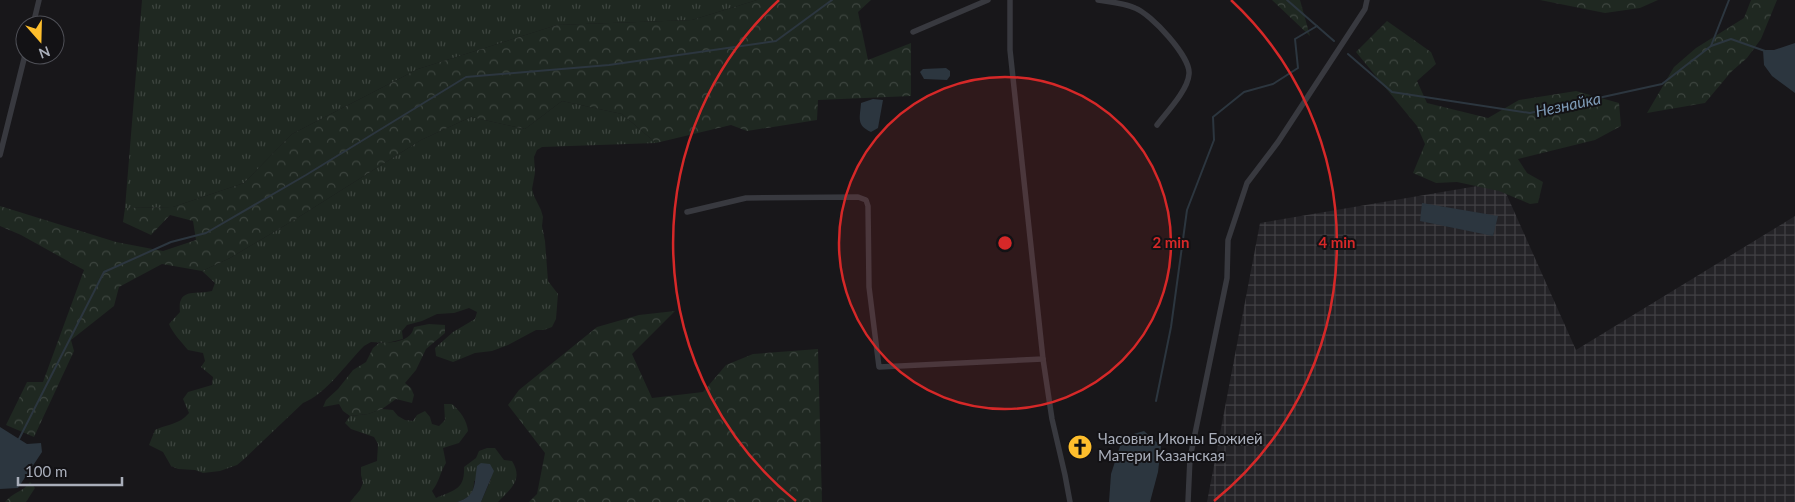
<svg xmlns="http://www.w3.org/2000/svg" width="1795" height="502" font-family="Lato,sans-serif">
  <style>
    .industrial { fill: url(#industrial-grid) }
    .grass { fill: url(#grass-tufts) }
    .forest { fill: url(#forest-crowns) }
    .water { fill: #2c363f }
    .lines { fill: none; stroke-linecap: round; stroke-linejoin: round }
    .stream { stroke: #2c363f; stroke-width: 2 }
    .street { stroke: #38393f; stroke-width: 5.5 }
    .ring { fill: none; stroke: #d62828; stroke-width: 2.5 }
    .labels { text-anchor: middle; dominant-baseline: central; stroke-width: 4; stroke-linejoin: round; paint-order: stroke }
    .poi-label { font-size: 15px; fill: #a9aeba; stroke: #131215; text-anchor: start }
    .water-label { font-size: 16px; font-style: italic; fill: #7e9bb7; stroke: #131215 }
    .centre { fill: #d62828; stroke: #131215; stroke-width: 2.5 }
    .ring-label { font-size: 15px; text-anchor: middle; font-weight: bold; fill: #d62828; stroke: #131215; stroke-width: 4; stroke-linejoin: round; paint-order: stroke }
  </style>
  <defs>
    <pattern id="industrial-grid" width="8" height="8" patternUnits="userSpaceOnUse" patternTransform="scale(1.25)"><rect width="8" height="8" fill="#242327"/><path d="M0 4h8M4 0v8" fill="none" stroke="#414044"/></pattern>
    <pattern id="grass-tufts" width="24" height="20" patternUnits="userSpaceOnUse" patternTransform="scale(1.25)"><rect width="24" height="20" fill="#1f2821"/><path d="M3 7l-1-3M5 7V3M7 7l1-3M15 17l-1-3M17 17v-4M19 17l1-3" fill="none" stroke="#3d453f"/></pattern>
    <pattern id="forest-crowns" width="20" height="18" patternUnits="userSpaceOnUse" patternTransform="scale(1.25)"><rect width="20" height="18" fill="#1f2821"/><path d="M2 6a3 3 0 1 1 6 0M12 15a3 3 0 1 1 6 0" fill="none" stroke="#3d453f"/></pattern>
  </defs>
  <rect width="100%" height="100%" fill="#18171a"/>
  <path class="industrial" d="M 1501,182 L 1576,350 L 1795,216 L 1795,502 L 1207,502 L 1260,223 Z"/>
  <g class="grass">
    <path d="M 142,0 L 757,0 L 692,20 L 557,25 L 418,69 L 292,134 L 244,183 L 173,207 L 125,208 Z"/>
    <path d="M 562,101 L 622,114 L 656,143 L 542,147 L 537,150 L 534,157 L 535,173 L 532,189 L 534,196 L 541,210 L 543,217 L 542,226 L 545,241 L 548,281 L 558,294 L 556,319 L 552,327 L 544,330 L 536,330 L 508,345 L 492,351 L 475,353 L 453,362 L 436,356 L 435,348 L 453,332 L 475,319 L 477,312 L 469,308 L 454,313 L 437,314 L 422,321 L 407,325 L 402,331 L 403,339 L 387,343 L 371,342 L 364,346 C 346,364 326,394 303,403 L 243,460 L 237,465 L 220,471 L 203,473 L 195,470 L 178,469 L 171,466 L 163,452 L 149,445 L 155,430 C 167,424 179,425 189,413 L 183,399 L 188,392 L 212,385 L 213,377 L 201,367 L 205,361 L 203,353 L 188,350 C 182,343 172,332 169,324 L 180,312 C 177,287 196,295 212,291 L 215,283 L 202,271 L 230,258 L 294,220 L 421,140 L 471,117 L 525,129 Z"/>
    <path d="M 444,404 L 452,404 C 460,411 467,420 468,431 L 459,443 L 443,448 L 446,463 C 440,472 439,483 432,491 L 436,498 C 454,490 465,490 464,467 L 476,458 L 479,451 L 487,448 L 495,448 L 504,460 L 512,461 C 524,480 510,489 498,502 L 481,502 L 491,479 L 474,481 C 474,494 469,498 457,502 L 350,502 L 360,490 L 363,483 L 361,475 L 361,467 L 377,461 L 378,444 L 374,437 L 351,429 L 345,423 L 350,416 L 368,414 L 382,409 L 393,410 L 398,416 L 405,420 L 413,421 L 417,415 L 425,411 L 430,417 L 432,424 L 439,426 L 445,420 Z"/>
  </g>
  <g class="forest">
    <path d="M 757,0 L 871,0 L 858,12 L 868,60 L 911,43 L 911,96 L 818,100 L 817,120 L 747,131 L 731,125 L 656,143 L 622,114 L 562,101 L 525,129 L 471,117 L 421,140 L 294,220 L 230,258 L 202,271 L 162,264 L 119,287 L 114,306 L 71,340 L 74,351 L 34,437 L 6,425 L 27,382 L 43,382 L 84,270 L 21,235 L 0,226 L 0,206 L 116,242 L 163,251 L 196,240 L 193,221 L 170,215 L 151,235 L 123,222 L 125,208 L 173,207 L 244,183 L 292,134 L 418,69 L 557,25 L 692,20 Z"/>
    <path d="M 1272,0 L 1300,0 L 1310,36 Z"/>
    <path d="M 1540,0 L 1658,0 L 1640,8 L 1605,13 Z"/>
    <path d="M 1751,0 L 1777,0 L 1761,39 L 1747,58 L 1731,72 L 1705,103 L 1647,113 L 1674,67 L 1696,48 L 1744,18 Z"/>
    <path d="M 1387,21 L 1431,52 L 1436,64 L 1417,81 L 1427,103 L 1488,118 L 1519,100 L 1576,91 L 1619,103 L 1621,126 L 1595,140 L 1518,159 L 1527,173 L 1543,182 L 1538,203 L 1530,204 L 1499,191 L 1457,182 L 1436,183 L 1413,173 L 1425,144 L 1417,126 L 1356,52 Z"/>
    <path d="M 675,311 L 632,354 L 652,398 L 703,392 L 726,365 L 753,354 L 818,349 L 822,502 L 529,502 L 537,494 L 545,453 L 508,405 L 519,390 L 597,327 L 639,315 Z"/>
    <path d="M 429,324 L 445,325 L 445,333 L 426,349 L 416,370 L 405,383 L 411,388 L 414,395 L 412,403 L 396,399 L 382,409 L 368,414 L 350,416 L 343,411 L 339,404 L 323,407 L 326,400 L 338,389 L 353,370 L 366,362 L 373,348 L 379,343 C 388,343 404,342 410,335 C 412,333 413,330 414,327 Z"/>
    <path d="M 30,482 L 35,488 L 26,502 L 5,502 C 12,493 24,491 30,482 Z"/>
  </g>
  <g class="water">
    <path d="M 1795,43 L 1795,93 L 1772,76 L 1764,65 L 1763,50 L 1774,50 Z"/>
    <path d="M 946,68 L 950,71 L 950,76 L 947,80 L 924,79 L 920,72 L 923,69 Z"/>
    <path d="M 873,99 L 883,100 L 878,128 L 871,132 C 856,125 860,118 861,103 Z"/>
    <path d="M 1422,203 L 1498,216 L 1493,236 L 1420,221 Z"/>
    <path d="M 0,427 L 27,444 L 41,443 L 42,452 L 18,488 L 0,489 Z"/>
    <path d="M 1144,431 L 1161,446 L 1158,472 L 1150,502 L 1109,502 L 1111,474 L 1123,437 Z"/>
    <path d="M 481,463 L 490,464 L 494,471 L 481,502 L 457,502 C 477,496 474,484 477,466 Z"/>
  </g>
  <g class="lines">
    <g class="stream">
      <path d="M 1287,0 L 1334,41"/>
      <path d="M 1711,46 L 1731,39 L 1765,51"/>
      <path d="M 1348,54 L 1392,92 L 1530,113 L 1662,84 L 1711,46 L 1729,0"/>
      <path d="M 1156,401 L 1171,327 L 1187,210 L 1214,140 L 1213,117 L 1244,92 L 1273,84 L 1298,68 L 1295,39 L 1317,26"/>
      <path d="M 19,439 L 104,272 L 171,242 L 206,233 L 306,175 L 466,77 L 609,65 L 776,41 L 832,0"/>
    </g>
    <g class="street">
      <path d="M 1010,0 L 1010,50 L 1043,359 L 1052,419 L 1065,475 L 1070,502"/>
      <path d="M 1098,0 C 1110,2 1124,3 1135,8 C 1151,14 1191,57 1189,74 C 1188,90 1167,112 1157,125"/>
      <path d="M 33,25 L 39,0"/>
      <path d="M 913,32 L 988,0"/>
      <path d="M 0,155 L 25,55"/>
      <path d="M 687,212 L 746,198 L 858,197 L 866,200 L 868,206 L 869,287 L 879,367 L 1043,359"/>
      <path d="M 1188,502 L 1190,458 L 1227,278 L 1228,240 L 1247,183 L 1278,142 L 1365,9 L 1367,0"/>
    </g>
  </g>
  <circle cx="1005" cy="243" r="166" fill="#d62828" fill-opacity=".12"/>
  <g class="ring">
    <circle cx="1005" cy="243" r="166"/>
    <path d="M796 501A332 332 0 0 1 779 0M1231 0A332 332 0 0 1 1214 501"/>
  </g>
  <defs>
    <symbol id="church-disc" viewBox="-11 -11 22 22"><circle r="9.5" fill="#febe2c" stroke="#131215"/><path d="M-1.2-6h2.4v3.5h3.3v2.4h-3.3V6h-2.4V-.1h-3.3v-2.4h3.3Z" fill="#111"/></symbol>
  </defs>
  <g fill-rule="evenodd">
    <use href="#church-disc" x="1066" y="433" width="28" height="28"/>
  </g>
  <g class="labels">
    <g class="poi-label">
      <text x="1098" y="438">Часовня Иконы Божией<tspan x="1098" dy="17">Матери Казанская</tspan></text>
    </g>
    <g class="water-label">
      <text transform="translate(1568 104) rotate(-12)">Незнайка</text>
    </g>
  </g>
  <circle cx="1005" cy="243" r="8" class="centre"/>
  <g class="ring-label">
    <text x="1171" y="248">2 min</text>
    <text x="1337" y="248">4 min</text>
  </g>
  <g transform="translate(40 40) rotate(160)"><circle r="24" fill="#131215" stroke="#4f5057"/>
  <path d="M0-4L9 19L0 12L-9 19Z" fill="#febe2c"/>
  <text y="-8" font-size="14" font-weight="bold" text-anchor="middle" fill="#a9aeba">N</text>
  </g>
  <path d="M18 477v8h104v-8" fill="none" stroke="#a9aeba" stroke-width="2.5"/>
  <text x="25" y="477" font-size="15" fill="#a9aeba" stroke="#131215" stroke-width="4" paint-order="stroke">100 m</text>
</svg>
